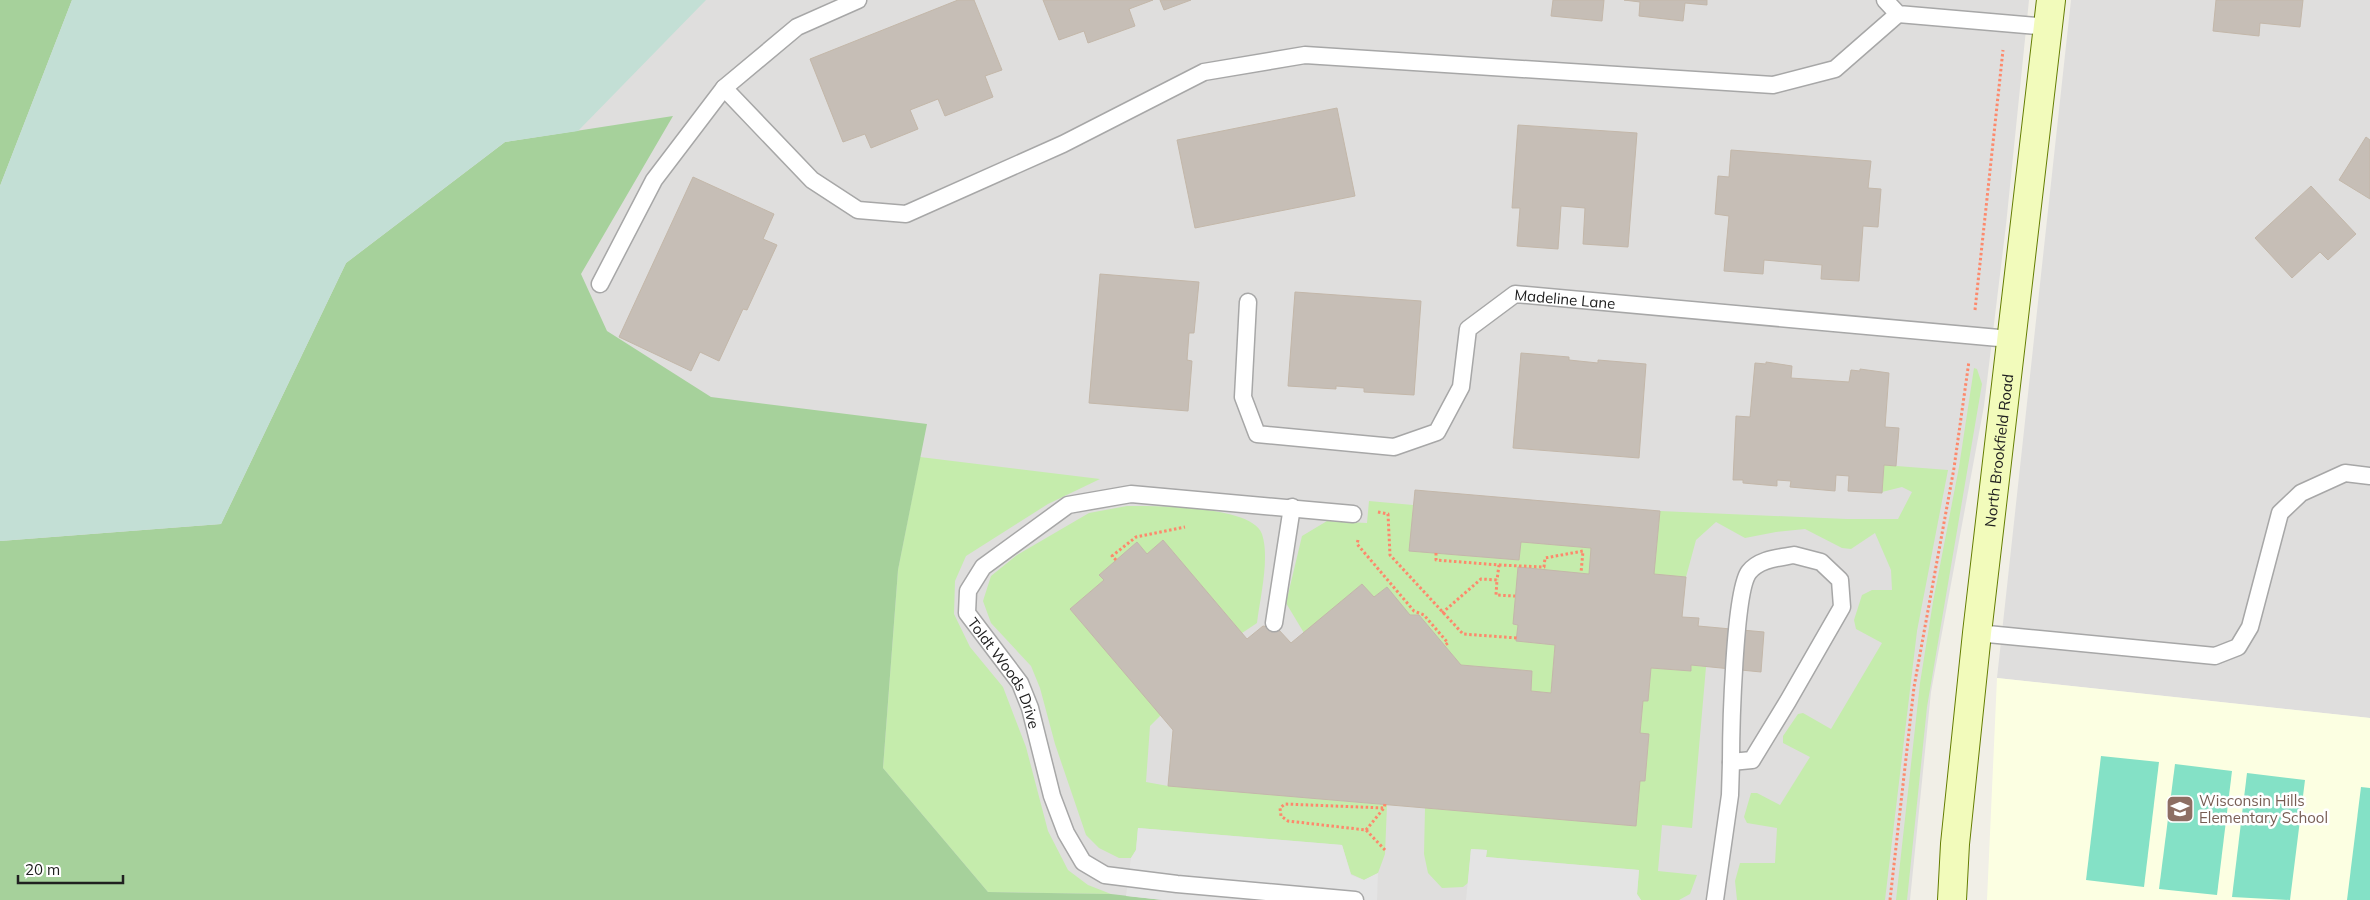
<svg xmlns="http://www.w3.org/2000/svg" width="2370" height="900" font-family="Mulish,sans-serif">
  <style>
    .residential { fill: #dfdedd }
    .education { fill: #fcffe2 }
    .grass { fill: #c5ecac }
    .forest { fill: #a6d19b }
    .wetland { fill: #c3dfd5 }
    .pitch { fill: #84e1c6 }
    .parking { fill: #e4e4e4 }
    .building { fill: #c6beb6; stroke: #c3b7a9 }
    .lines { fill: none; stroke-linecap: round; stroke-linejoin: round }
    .lane-casing { stroke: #a7a7a7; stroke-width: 19 }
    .secondary-casing { stroke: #647d02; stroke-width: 30 }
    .path { stroke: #fd896c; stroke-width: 3; stroke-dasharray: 2.5 2.5; stroke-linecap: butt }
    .lane { stroke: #fff; stroke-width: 16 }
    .secondary { stroke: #f2fbbb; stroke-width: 28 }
    .labels { text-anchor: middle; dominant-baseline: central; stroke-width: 5; stroke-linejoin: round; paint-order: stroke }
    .street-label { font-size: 15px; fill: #202020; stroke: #fff }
    .education-label { font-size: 15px; fill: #785e54; stroke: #fff; text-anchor: start }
  </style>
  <rect width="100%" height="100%" fill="#f1efe7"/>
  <g class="residential">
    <path d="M 0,0 L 2029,0 L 2006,225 L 1984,406 L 1931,692 L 1910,900 L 0,900 Z"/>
    <path d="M 2071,0 L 2370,0 L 2370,718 L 1997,678 Z"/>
  </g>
  <path class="education" d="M 1997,678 L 2370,718 L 2370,900 L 1987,900 Z"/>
  <g class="grass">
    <path d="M 1974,368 L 1977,369 L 1982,384 L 1927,707 L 1907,900 L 1896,900 L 1920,683 L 1933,602 L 1959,467 Z"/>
    <path d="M 920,457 L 1100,479 L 1048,504 L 966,556 L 955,581 L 954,614 L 970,647 L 1003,687 L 1026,747 L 1048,831 L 1068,870 L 1088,885 L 1111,894 L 988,892 L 883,768 L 898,570 Z"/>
    <path d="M 1884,465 L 1948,470 L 1917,631 L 1885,900 L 1737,900 L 1735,881 L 1740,863 L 1775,863 L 1777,828 L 1747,823 L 1744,817 L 1751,793 L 1757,793 L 1780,805 L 1810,757 L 1783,743 L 1783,736 L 1798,714 L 1803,713 L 1831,729 L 1882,643 L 1856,629 L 1854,620 L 1862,595 L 1872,590 L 1892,590 L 1891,570 L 1875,533 L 1851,549 L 1842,548 L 1805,529 L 1776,532 L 1745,538 L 1716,522 L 1696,540 L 1686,577 L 1654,574 L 1660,511 L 1847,519 L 1898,519 L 1912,492 L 1902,487 L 1882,492 Z"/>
    <path d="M 1369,501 L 1413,505 L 1410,551 L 1519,560 L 1521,542 L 1591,548 L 1589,574 L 1518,568 L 1513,624 L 1518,625 L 1516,641 L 1555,645 L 1551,693 L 1531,691 L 1532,671 L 1461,665 L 1419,615 L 1410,615 L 1387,587 L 1374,597 L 1362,584 L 1304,633 L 1286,603 L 1302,536 L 1327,521 L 1367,523 Z"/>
    <path d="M 1127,506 C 1153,506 1252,505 1262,534 C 1270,558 1260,598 1257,623 L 1242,633 L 1163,540 L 1147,554 L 1137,542 L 1099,575 L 1104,580 L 1070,609 L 1161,715 L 1150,726 L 1146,782 L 1168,786 L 1387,805 L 1385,854 L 1378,873 L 1364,880 L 1351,874 L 1342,845 L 1138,828 L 1136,850 L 1131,858 L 1119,858 L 1099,848 L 1086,835 L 1055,744 L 1040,688 L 1031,666 L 991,623 L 983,601 L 991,576 L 1017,555 L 1089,513 Z"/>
    <path d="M 1691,665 L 1706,667 L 1692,828 L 1662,825 L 1658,871 L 1697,875 L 1690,894 L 1679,900 L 1641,900 L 1637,894 L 1639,870 L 1486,857 L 1487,850 L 1471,849 L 1468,883 L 1463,887 L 1442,888 L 1428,873 L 1424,854 L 1425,808 L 1636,826 L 1640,781 L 1645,781 L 1649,735 L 1640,733 L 1643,701 L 1648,701 L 1651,668 L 1690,671 Z"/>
  </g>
  <g class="forest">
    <path d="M 0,0 L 72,0 L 0,186 Z"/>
    <path d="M 673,116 L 581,274 L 607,331 L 711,397 L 927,424 L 898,570 L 883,768 L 988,892 L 1111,894 L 1163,900 L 0,900 L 0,541 L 221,524 L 346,263 L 505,142 Z"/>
  </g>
  <path class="wetland" d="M 72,0 L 706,0 L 578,131 L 505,142 L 346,263 L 221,524 L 0,541 L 0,186 Z"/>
  <g class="pitch">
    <path d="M 2101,756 L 2159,762 L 2144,887 L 2086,880 Z"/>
    <path d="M 2175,764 L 2232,771 L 2217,895 L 2159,889 Z"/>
    <path d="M 2247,773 L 2305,780 L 2290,900 L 2232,897 Z"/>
    <path d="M 2361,787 L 2370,788 L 2370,900 L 2347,900 Z"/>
  </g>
  <g class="parking">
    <path d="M 1138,828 L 1342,845 L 1351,875 L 1364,880 L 1378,873 L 1377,900 L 1163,900 L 1126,896 L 1131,858 L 1136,850 Z"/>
    <path d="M 1471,849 L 1487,850 L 1486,857 L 1639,870 L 1637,894 L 1641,900 L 1466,900 Z"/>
  </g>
  <g class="building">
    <path d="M 958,0 L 974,0 L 1002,70 L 985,76 L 993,97 L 945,116 L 938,99 L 910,110 L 918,129 L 871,148 L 865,134 L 843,142 L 810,59 Z"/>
    <path d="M 1043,0 L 1153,0 L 1129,9 L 1135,26 L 1088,43 L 1084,31 L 1059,40 Z"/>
    <path d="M 1160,0 L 1191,0 L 1164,10 Z"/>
    <path d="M 1553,0 L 1604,0 L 1602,21 L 1551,16 Z"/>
    <path d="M 1624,0 L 1707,0 L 1707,5 L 1685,3 L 1683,21 L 1639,16 L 1640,2 Z"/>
    <path d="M 2216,0 L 2303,0 L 2300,27 L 2260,23 L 2259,36 L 2213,31 Z"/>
    <path d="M 1337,108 L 1355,196 L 1195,228 L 1177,140 Z"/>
    <path d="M 1518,125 L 1637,133 L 1628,247 L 1583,244 L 1585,208 L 1561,206 L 1558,249 L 1517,246 L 1520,208 L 1512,208 Z"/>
    <path d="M 2366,137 L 2370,140 L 2370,199 L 2339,180 Z"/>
    <path d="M 1731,150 L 1871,161 L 1868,188 L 1881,189 L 1878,227 L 1863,226 L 1859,281 L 1821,279 L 1822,265 L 1764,260 L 1763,274 L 1724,271 L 1729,216 L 1715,214 L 1718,176 L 1729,177 Z"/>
    <path d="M 693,177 L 774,214 L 763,239 L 777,245 L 747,310 L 743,309 L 719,361 L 700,352 L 691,371 L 619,337 Z"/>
    <path d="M 2311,186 L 2356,234 L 2328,260 L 2320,252 L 2292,278 L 2255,238 Z"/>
    <path d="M 1100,274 L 1199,282 L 1194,333 L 1189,333 L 1187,360 L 1192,361 L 1188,411 L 1089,403 Z"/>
    <path d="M 1295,292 L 1421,301 L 1414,395 L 1364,392 L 1364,388 L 1336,386 L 1336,389 L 1288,386 Z"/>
    <path d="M 1521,353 L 1569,357 L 1569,360 L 1598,363 L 1598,360 L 1646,364 L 1639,458 L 1513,448 Z"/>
    <path d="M 1766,362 L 1792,366 L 1791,378 L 1849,382 L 1851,370 L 1860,371 L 1860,369 L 1889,373 L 1885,427 L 1899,428 L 1896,466 L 1884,465 L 1882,493 L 1848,491 L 1849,476 L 1836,475 L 1835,491 L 1790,487 L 1791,481 L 1777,480 L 1777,486 L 1743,483 L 1743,480 L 1733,480 L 1736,416 L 1750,417 L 1755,363 L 1766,364 Z"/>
    <path d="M 1415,490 L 1660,511 L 1654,574 L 1686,577 L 1682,617 L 1699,618 L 1698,626 L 1764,632 L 1761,672 L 1691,665 L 1691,671 L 1651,668 L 1648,701 L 1643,701 L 1640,733 L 1649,734 L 1645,781 L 1640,781 L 1636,826 L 1168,786 L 1173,730 L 1070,609 L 1104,580 L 1099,575 L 1137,542 L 1147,554 L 1163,540 L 1247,639 L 1263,626 L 1278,629 L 1291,643 L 1362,584 L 1374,597 L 1387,587 L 1410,615 L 1419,615 L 1461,665 L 1532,671 L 1531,691 L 1551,693 L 1555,645 L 1516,641 L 1518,625 L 1513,624 L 1518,567 L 1589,574 L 1591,548 L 1521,542 L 1519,560 L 1409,551 Z"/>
  </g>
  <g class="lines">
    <defs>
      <g id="lane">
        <path d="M 1885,0 L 1898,14 L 2048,27"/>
        <path d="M 724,88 L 812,180 L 858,210 L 906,214 L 1063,144 L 1204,72 L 1305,55 L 1773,85 L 1835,69 L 1898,14"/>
        <path d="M 600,284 L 654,180 L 724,88 L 797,27 L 858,0"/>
        <path id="s1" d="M 1248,302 L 1243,397 L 1257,434 L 1394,447 L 1437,432 L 1461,387 L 1468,329 L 1515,294 L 2010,339"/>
        <path id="s2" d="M 1353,514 L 1131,494 L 1068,505 L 983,567 L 968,591 L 967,613 L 1020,683 L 1030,708 L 1052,796 L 1066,833 L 1083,862 L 1105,875 L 1177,884 L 1355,900"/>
        <path d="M 1794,555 L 1821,562 L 1840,580 L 1842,607 L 1788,701 L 1752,760 L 1731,762 C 1731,732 1734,591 1749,572 C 1759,559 1778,558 1794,555 Z"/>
        <path d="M 1274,623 L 1292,507"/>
        <path d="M 1977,633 L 2215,656 L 2238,647 L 2250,627 L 2280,513 L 2301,493 L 2345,473 L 2370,476"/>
        <path d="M 1715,900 L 1730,795 L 1731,762"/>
      </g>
      <g id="secondary">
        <path id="s3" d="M 1952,900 L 1955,844 L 1977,633 L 2051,0"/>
      </g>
    </defs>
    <use href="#lane" class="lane-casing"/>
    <use href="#secondary" class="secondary-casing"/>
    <g class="path">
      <path d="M 1975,310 L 2003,50"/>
      <path d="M 1378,512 L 1388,514 L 1390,555 L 1463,634 L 1517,638"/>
      <path d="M 1358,540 L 1357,544 L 1414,611 L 1424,615 L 1448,643 L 1444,646"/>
      <path d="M 1436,553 L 1436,560 L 1499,565 L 1497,580"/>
      <path d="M 1116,560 L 1112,556 L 1136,537 L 1185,527"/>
      <path d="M 1499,565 L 1544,567 L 1545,558 L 1583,551 L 1581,573"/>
      <path d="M 1442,613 L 1481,579 L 1497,580 L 1496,595 L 1515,596"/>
      <path d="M 1385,804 L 1384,808 L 1285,804 L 1280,808 L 1281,816 L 1288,821 L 1366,830 L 1385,850"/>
      <path d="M 1366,830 L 1384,808"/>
      <path d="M 1890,900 L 1914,687 L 1954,468 L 1969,361"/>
    </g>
    <use href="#lane" class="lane"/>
    <use href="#secondary" class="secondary"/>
  </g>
  <defs>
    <symbol id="school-square" viewBox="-11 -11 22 22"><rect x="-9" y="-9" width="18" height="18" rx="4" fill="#8d6e63" stroke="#fff"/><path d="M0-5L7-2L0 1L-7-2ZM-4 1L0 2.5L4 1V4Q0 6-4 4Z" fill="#fff"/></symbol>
  </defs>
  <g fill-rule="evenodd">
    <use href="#school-square" x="2164" y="793" width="32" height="32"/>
  </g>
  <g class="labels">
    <g class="street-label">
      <text stroke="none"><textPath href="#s1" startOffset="536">Madeline Lane</textPath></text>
      <text stroke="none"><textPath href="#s3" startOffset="452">North Brookfield Road</textPath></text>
      <text stroke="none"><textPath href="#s2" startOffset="514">Toldt Woods Drive</textPath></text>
    </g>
    <g class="education-label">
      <text x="2199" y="800">Wisconsin Hills<tspan x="2199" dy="17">Elementary School</tspan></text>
    </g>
  </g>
  <path d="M18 875v8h105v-8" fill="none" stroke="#202020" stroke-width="2.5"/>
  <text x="25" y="875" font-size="15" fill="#202020" stroke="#ffffff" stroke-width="4" paint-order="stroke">20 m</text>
</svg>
